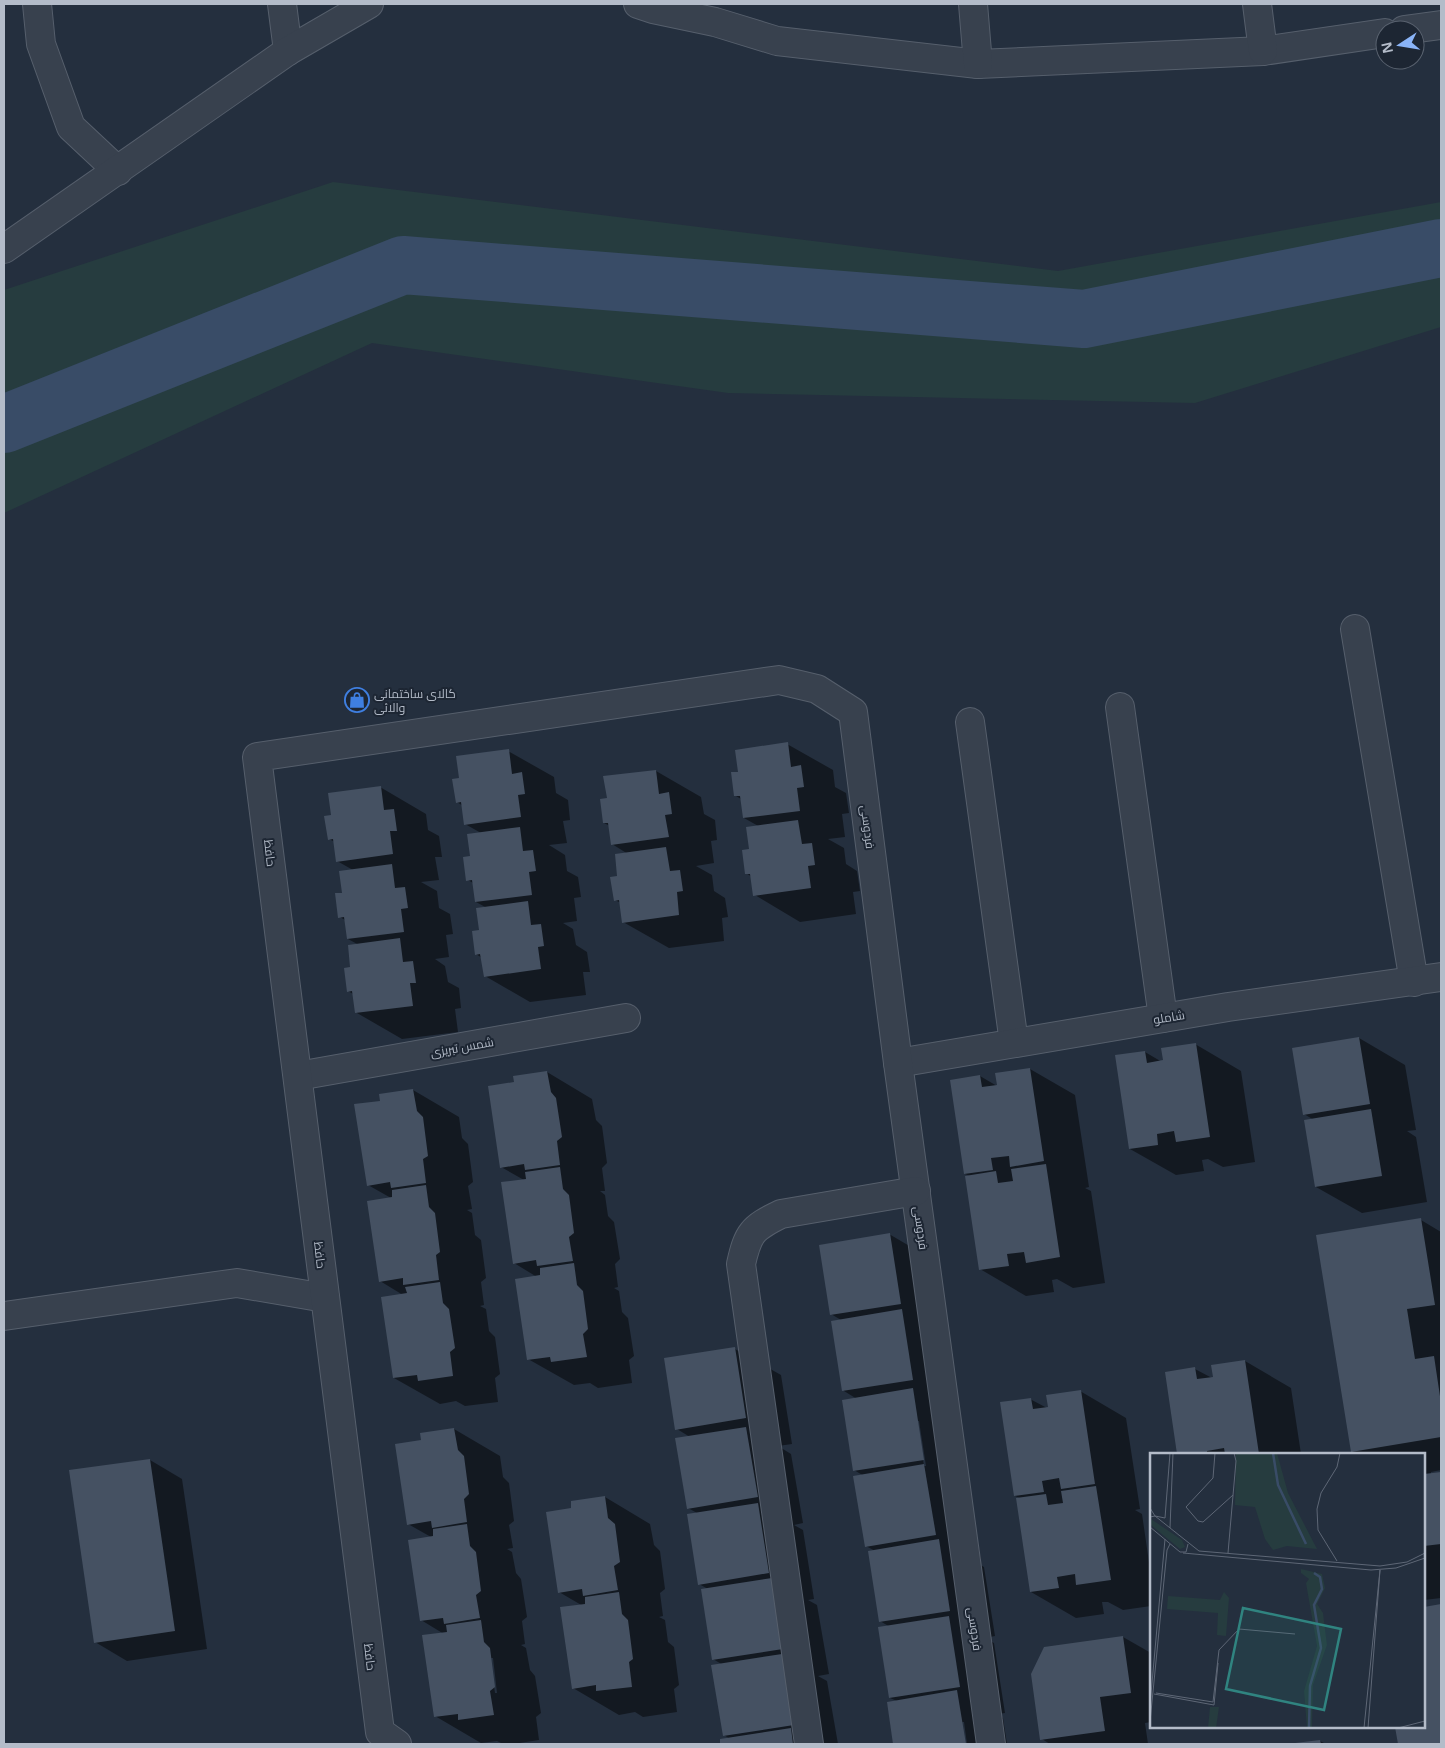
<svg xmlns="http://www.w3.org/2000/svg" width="1445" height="1748" font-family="'Noto Sans',Cairo,sans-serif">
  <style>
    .green { fill: #263c3f }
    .shadow { fill: #0007; fill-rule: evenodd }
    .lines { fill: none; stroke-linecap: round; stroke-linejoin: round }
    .river { stroke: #394c67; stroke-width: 58 }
    .building { fill: #455162 }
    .minor-casing { stroke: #565f6c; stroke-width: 30 }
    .minor { stroke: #38414e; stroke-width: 28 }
    .labels { text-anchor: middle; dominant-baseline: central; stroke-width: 4; stroke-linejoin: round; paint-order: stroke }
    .poi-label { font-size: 12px; fill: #b4bcc9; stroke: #1d2633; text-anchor: start }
    .street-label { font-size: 12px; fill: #b4bcc9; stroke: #1d2633 }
    .inset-river { fill: none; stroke: #394c67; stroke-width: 2.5 }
    .inset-road { fill: none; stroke: #5e6776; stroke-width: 1 }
    .view { fill: #308480; fill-opacity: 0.15; stroke: #308480; stroke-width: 2.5 }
    .inset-edge { fill: none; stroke: #b4bcc9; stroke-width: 2.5 }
  </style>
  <rect width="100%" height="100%" fill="#242f3e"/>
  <path class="green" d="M 333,182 L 1058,271 L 1441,202 L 1441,327 L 1195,403 L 728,393 L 372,343 L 4,513 L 4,290 Z"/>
  <g class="shadow">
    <path d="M 787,744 L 833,770 L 835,787 L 846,793 L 849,813 L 842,814 L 845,837 L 828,839 L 844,848 L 846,864 L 857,871 L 860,891 L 853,892 L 856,914 L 800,922 L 755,895 L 752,877 L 746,873 L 750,850 L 760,827 L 744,818 L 741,799 L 736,796 L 740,773 Z"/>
    <path d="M 508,751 L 554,777 L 556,793 L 568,800 L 570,820 L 563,821 L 567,843 L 549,845 L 565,855 L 567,871 L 578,877 L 581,897 L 574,898 L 577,921 L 563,923 L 573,929 L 576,945 L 587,952 L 590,972 L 583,972 L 586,995 L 530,1002 L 485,976 L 482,958 L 476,954 L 480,931 L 487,908 L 476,902 L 473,883 L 468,880 L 471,857 L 481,833 L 465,824 L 463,806 L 457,802 L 461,779 Z"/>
    <path d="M 656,771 L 701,797 L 704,814 L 715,820 L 717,840 L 711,841 L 714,863 L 696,866 L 712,875 L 714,891 L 725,898 L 728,917 L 722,918 L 724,941 L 669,948 L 623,922 L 621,903 L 615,900 L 618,877 L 628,854 L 612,844 L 610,826 L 604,823 L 608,799 Z"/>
    <path d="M 380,787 L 426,814 L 428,830 L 439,836 L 442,857 L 435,857 L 439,880 L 421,882 L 437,891 L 439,908 L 450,914 L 453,934 L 446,935 L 449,957 L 435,959 L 445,966 L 448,982 L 459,988 L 461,1008 L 455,1009 L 458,1032 L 402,1039 L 357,1013 L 353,994 L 348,991 L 352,968 L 359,945 L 348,939 L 345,920 L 340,917 L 343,894 L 353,870 L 337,861 L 335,842 L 329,839 L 333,816 Z"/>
    <path d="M 1359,1038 L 1405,1065 L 1416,1130 L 1407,1131 L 1416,1137 L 1427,1202 L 1362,1213 L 1316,1187 L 1314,1120 L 1304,1114 Z"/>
    <path d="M 1195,1044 L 1241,1071 L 1255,1162 L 1223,1167 L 1208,1159 L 1202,1160 L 1204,1171 L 1176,1175 L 1130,1149 L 1116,1056 L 1145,1052 L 1162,1062 Z"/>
    <path d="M 1030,1069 L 1075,1095 L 1089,1187 L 1085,1188 L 1091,1191 L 1105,1283 L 1073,1288 L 1057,1279 L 1052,1280 L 1054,1292 L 1026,1296 L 980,1269 L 970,1176 L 965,1174 L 980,1076 L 997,1086 Z"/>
    <path d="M 547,1072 L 592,1099 L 596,1120 L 602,1126 L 607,1163 L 602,1168 L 605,1191 L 600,1191 L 605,1195 L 608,1216 L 614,1222 L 620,1259 L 615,1264 L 618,1287 L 614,1288 L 619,1291 L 622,1312 L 628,1318 L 634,1356 L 629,1360 L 632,1383 L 598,1388 L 590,1383 L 574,1385 L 528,1359 L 537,1277 L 514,1263 L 524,1180 L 501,1167 L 515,1084 Z"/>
    <path d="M 413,1090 L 459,1117 L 462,1138 L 468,1144 L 473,1182 L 468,1186 L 472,1209 L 467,1210 L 472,1213 L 475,1235 L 481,1240 L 486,1278 L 481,1282 L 484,1305 L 480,1306 L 486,1309 L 489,1331 L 495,1337 L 500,1374 L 495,1378 L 498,1402 L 465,1406 L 456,1401 L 440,1404 L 394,1378 L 403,1295 L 380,1281 L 391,1198 L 368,1185 L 381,1102 Z"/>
    <path d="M 1421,1220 L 1441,1232 L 1441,1470 L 1431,1472 L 1431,1474 L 1441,1473 L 1441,1598 L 1424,1600 L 1424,1454 L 1358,1454 L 1352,1451 Z"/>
    <path d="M 889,1234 L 935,1261 L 981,1561 L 975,1562 L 984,1567 L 995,1636 L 985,1638 L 994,1643 L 1005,1713 L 997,1714 L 1003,1718 L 1007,1744 L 967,1744 L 964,1722 L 961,1722 L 965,1744 L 895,1744 L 888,1703 L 897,1701 L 890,1698 L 890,1627 L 880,1621 L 875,1551 L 866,1546 L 864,1476 L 854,1470 L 857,1399 L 844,1391 L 841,1320 L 831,1314 ZM 917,1421 L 919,1421 L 926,1466 L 924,1466 Z"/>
    <path d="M 735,1349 L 781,1375 L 792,1444 L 778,1446 L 791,1454 L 803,1523 L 794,1525 L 803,1530 L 814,1599 L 808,1600 L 817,1605 L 829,1674 L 818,1676 L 827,1681 L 838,1744 L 722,1744 L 721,1740 L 730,1739 L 724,1735 L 723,1665 L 713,1659 L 708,1589 L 699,1584 L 697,1513 L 688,1508 L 690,1437 L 677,1429 Z"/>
    <path d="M 1245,1361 L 1291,1388 L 1301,1454 L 1178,1454 L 1166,1373 L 1195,1369 L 1212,1378 L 1214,1378 L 1212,1366 Z"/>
    <path d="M 1080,1391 L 1126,1418 L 1140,1509 L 1135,1510 L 1142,1514 L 1151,1576 L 1151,1606 L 1123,1610 L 1108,1602 L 1102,1602 L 1104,1614 L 1076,1618 L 1031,1592 L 1020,1498 L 1015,1496 L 1030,1399 L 1047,1408 Z"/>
    <path d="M 454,1429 L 500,1456 L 503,1477 L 509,1483 L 514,1521 L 509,1525 L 513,1548 L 507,1549 L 512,1552 L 516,1573 L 521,1579 L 527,1617 L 522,1621 L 525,1644 L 521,1645 L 526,1648 L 530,1670 L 535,1676 L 541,1713 L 536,1717 L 539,1740 L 513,1744 L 503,1744 L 497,1741 L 481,1743 L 435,1716 L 444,1634 L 421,1620 L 431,1537 L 408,1524 L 422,1441 L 421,1434 ZM 490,1658 L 493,1658 L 497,1693 L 495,1693 Z"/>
    <path d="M 150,1460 L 182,1479 L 207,1649 L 127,1661 L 95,1642 Z"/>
    <path d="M 605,1497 L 650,1524 L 654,1545 L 660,1551 L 665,1589 L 660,1593 L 663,1616 L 659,1617 L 665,1620 L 668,1642 L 674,1647 L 679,1685 L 674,1689 L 677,1712 L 643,1717 L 635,1712 L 619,1715 L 573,1688 L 583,1606 L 559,1592 L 573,1509 Z"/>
    <path d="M 1441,1605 L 1441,1744 L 1399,1744 L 1396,1727 L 1424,1727 L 1424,1608 Z"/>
    <path d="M 1123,1637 L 1151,1653 L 1151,1722 L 1145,1723 L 1148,1744 L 1050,1744 L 1042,1739 Z"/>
    <path d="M 1320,1741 L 1326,1744 L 1296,1744 Z"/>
  </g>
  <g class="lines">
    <path class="river" d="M 4,424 L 403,265 L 1084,319 L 1441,248"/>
  </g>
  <g class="building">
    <path d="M 788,742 L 791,767 L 801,765 L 804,787 L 797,788 L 800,811 L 743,818 L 740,796 L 734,796 L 731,772 L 738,772 L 735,750 Z"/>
    <path d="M 509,749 L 512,774 L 522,772 L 525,794 L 518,795 L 521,817 L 464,825 L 461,802 L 456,803 L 452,779 L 459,778 L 456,756 Z"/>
    <path d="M 656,770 L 659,794 L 669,792 L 672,814 L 665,815 L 669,837 L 611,845 L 608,823 L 603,823 L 600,799 L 607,798 L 603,776 Z"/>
    <path d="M 381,786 L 384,810 L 394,809 L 397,831 L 390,831 L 393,854 L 336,862 L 333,839 L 328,840 L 324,816 L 331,815 L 328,793 Z"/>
    <path d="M 798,820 L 802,844 L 812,843 L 815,865 L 808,866 L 811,888 L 753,896 L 750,874 L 745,874 L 742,850 L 749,849 L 746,827 Z"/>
    <path d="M 520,827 L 523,851 L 533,850 L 536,871 L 529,872 L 532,895 L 475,902 L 472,880 L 466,881 L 463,857 L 470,856 L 467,834 Z"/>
    <path d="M 666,847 L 670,871 L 680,870 L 683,891 L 677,892 L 679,915 L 622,923 L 619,900 L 614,901 L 610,877 L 617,876 L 615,854 Z"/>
    <path d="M 392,864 L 395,888 L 405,887 L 408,908 L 401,909 L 404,932 L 347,939 L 344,917 L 338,918 L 335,893 L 342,893 L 339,871 Z"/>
    <path d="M 528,901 L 531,925 L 541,924 L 544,946 L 538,947 L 541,969 L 484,977 L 480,954 L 475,955 L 472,931 L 479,930 L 476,908 Z"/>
    <path d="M 400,938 L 403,962 L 413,961 L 416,983 L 410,983 L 413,1006 L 355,1013 L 352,991 L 347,992 L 344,968 L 350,967 L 348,945 Z"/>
    <path d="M 1359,1037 L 1370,1104 L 1303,1115 L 1292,1048 Z"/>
    <path d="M 1196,1043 L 1210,1137 L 1176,1142 L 1174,1131 L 1157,1134 L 1158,1145 L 1129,1149 L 1115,1055 L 1145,1051 L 1147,1063 L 1163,1060 L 1161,1048 Z"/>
    <path d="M 1030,1068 L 1044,1161 L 1010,1167 L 1009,1156 L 991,1158 L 993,1170 L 964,1174 L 950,1080 L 980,1075 L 982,1087 L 997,1085 L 995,1073 Z"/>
    <path d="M 547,1071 L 551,1092 L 556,1098 L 562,1137 L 557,1141 L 560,1165 L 525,1170 L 524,1164 L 500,1168 L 488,1086 L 514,1082 L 513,1076 Z"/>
    <path d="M 413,1089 L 417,1111 L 423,1117 L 428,1156 L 423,1159 L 426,1183 L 391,1188 L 390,1182 L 367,1186 L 354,1104 L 380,1101 L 379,1094 Z"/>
    <path d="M 1371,1109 L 1382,1176 L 1315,1187 L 1304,1120 Z"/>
    <path d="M 1046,1164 L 1060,1257 L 1026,1263 L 1024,1252 L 1007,1254 L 1009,1266 L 979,1270 L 965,1176 L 996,1171 L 998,1183 L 1013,1181 L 1011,1169 Z"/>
    <path d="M 560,1167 L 563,1189 L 569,1195 L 574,1233 L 569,1237 L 573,1261 L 537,1266 L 536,1260 L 513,1264 L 501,1182 L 526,1179 L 525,1172 Z"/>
    <path d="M 426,1185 L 429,1207 L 435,1213 L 440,1252 L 436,1255 L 439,1280 L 403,1285 L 403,1278 L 379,1282 L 367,1201 L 392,1197 L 392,1190 Z"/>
    <path d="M 1421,1218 L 1435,1305 L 1407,1309 L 1415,1359 L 1434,1356 L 1441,1403 L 1441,1437 L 1351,1452 L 1316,1235 Z"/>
    <path d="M 890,1233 L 901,1304 L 830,1315 L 819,1245 Z"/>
    <path d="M 574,1263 L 577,1285 L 583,1291 L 588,1329 L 583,1334 L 587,1357 L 551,1362 L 550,1357 L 527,1360 L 515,1279 L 540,1275 L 540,1268 Z"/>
    <path d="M 440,1282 L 443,1303 L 449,1309 L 455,1348 L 450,1352 L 453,1376 L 418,1381 L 417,1375 L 393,1378 L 381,1297 L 407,1293 L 405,1287 Z"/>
    <path d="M 902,1309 L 913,1380 L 842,1391 L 831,1321 Z"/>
    <path d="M 735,1347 L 746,1418 L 675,1430 L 664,1358 Z"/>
    <path d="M 1245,1360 L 1259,1454 L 1225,1454 L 1224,1448 L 1207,1451 L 1207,1454 L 1177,1454 L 1165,1372 L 1195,1367 L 1197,1379 L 1213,1377 L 1211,1365 Z"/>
    <path d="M 913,1388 L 924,1460 L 853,1471 L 842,1400 Z"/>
    <path d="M 1081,1390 L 1095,1484 L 1061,1489 L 1059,1478 L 1042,1481 L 1044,1492 L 1014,1496 L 1000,1402 L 1031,1398 L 1033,1409 L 1048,1407 L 1046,1395 Z"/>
    <path d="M 746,1427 L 758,1497 L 687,1509 L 675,1438 Z"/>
    <path d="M 454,1428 L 458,1450 L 464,1456 L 469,1494 L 464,1499 L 467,1522 L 432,1528 L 431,1521 L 407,1525 L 395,1444 L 421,1440 L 420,1433 Z"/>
    <path d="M 150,1459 L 175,1631 L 94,1643 L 69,1470 Z"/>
    <path d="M 924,1464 L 936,1535 L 865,1547 L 853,1476 Z"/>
    <path d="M 1441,1472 L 1441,1544 L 1424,1546 L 1424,1474 Z"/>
    <path d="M 1096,1486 L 1111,1580 L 1076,1585 L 1075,1574 L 1057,1577 L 1059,1588 L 1030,1592 L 1016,1498 L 1046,1494 L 1048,1505 L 1063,1503 L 1061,1491 Z"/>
    <path d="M 605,1496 L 608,1518 L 615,1524 L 620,1562 L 614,1566 L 618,1590 L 583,1596 L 582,1589 L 558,1593 L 546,1512 L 571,1508 L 571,1501 Z"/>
    <path d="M 758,1503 L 769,1573 L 698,1585 L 687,1514 Z"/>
    <path d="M 467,1524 L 470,1546 L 476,1552 L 481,1591 L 476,1595 L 480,1618 L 444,1624 L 443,1618 L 420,1621 L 408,1540 L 433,1536 L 433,1529 Z"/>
    <path d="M 939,1539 L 950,1611 L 879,1622 L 868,1551 Z"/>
    <path d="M 772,1578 L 783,1649 L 712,1660 L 701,1589 Z"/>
    <path d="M 619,1592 L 622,1614 L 628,1620 L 633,1659 L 629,1662 L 632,1687 L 596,1691 L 596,1685 L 572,1689 L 560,1607 L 585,1604 L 585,1597 Z"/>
    <path d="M 1441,1604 L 1441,1744 L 1398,1744 L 1395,1727 L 1424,1727 L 1424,1607 Z"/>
    <path d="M 949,1616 L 960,1687 L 889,1698 L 878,1627 Z"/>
    <path d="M 481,1620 L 484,1642 L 490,1648 L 495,1687 L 490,1691 L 494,1715 L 458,1720 L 458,1714 L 434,1717 L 422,1635 L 447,1632 L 446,1625 Z"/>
    <path d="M 1123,1636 L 1131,1693 L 1100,1697 L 1105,1731 L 1040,1740 L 1031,1674 L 1044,1647 Z"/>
    <path d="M 782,1654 L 794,1725 L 723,1736 L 711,1665 Z"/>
    <path d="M 957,1690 L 966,1744 L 893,1744 L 887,1702 Z"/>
    <path d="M 791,1728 L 793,1744 L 720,1744 L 720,1739 Z"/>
    <path d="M 1320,1740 L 1321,1744 L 1295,1744 L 1295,1743 Z"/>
  </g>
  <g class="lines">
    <defs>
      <g id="minor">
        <path d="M 37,4 L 41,44 L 71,127 L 118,171"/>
        <path d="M 282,4 L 288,51"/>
        <path d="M 638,4 L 653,9 L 715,22 L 777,41 L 978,64 L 1263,51 L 1385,33"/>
        <path d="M 973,4 L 978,64"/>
        <path d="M 1257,4 L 1263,51"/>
        <path d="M 1404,30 L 1441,25"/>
        <path d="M 4,249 L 288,51 L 369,4"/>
        <path d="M 1355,629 L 1414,982"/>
        <path d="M 1120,707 L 1163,1018"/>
        <path d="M 970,722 L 1014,1043"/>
        <path d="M 898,1063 L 1228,1007 L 1441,977"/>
        <path d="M 298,1076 L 626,1018"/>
        <path d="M 4,1316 L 237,1283 L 325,1298"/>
        <path d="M 397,1744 L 380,1732 L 257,757 L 779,680 L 817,689 L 853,712 L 898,1063 L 991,1744"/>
        <path d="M 809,1744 L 741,1264 C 748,1233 752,1228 781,1214 L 916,1191"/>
      </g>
    </defs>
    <use href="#minor" class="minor-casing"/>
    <use href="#minor" class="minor"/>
  </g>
  <defs>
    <symbol id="shop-ring" viewBox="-11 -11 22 22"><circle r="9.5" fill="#1d2633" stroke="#3f7fe0" stroke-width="1.5"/><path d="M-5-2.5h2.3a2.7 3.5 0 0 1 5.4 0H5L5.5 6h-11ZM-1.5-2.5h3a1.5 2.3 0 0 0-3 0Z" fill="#3f7fe0"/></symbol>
  </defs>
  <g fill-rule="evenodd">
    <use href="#shop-ring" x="343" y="686" width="28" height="28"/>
  </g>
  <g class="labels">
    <g class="poi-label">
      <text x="374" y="693">کالای ساختمانی<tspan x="374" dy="14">والائی</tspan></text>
    </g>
    <g class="street-label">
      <text transform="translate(868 827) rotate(83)">فردوسی</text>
      <text transform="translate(270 853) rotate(83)">حافظ</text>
      <text transform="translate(1169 1017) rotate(-9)">شاملو</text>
      <text transform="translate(462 1047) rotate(-10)">شمس تبریزی</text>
      <text transform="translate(921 1228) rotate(82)">فردوسی</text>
      <text transform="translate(320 1255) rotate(83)">حافظ</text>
      <text transform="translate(975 1629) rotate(82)">فردوسی</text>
      <text transform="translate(370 1657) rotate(83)">حافظ</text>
    </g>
  </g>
  <g transform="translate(1150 1453)">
    <rect width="275" height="275" fill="#242f3e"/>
    <path d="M 86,0 L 127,0 L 138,40 L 167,96 L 137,93 L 123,97 L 115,86 L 105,54 L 85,52 ZM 1,66 L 32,87 L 35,94 L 30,96 L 1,72 ZM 151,116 L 172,121 L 175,135 L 167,151 L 173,160 L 177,192 L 163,232 L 162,275 L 157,275 L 154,238 L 167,193 L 156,130 L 159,126 L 151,120 ZM 74,139 L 79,145 L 76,183 L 67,182 L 68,160 L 17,156 L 18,143 L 70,147 ZM 60,254 L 69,254 L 66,275 L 58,275 Z" fill="#263c3f"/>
    <path class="inset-river" d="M 123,0 L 128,32 L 156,91M 159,275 L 160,233 L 171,195 L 164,152 L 172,136 L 170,124 L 164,120"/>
    <path class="inset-road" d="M 65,0 L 63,25 L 36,54 L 48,68 L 53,69 L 83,42M 0,55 L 5,63 L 15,65 L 20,0M 0,64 L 5,63 L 49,98 L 230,113 L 257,109 L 275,100M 0,74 L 30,99 L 36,99 L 38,91M 20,75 L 23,0M 33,100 L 221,117 L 246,115 L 275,105M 78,100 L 86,8 L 84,0M 187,108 L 168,77 L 167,56 L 171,40 L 187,14 L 190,0M 6,240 L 63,249M 4,241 L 64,252 L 68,210M 63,249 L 69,197 L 89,176 L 145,181M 0,252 L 15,86M 0,269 L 17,97 L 20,91M 214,275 L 230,117 L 218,275M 248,275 L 275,268"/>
    <path class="view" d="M 93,155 L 191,176 L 174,257 L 76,236 Z"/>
    <rect width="275" height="275" class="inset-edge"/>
  </g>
  <rect width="1445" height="1748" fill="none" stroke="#b4bcc9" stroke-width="10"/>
  <g transform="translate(1400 45) rotate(258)"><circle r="24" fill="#1d2633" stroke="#59626f"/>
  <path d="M0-4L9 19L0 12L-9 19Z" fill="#8ab4f8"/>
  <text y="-8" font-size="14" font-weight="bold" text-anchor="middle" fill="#b4bcc9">N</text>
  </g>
</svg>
